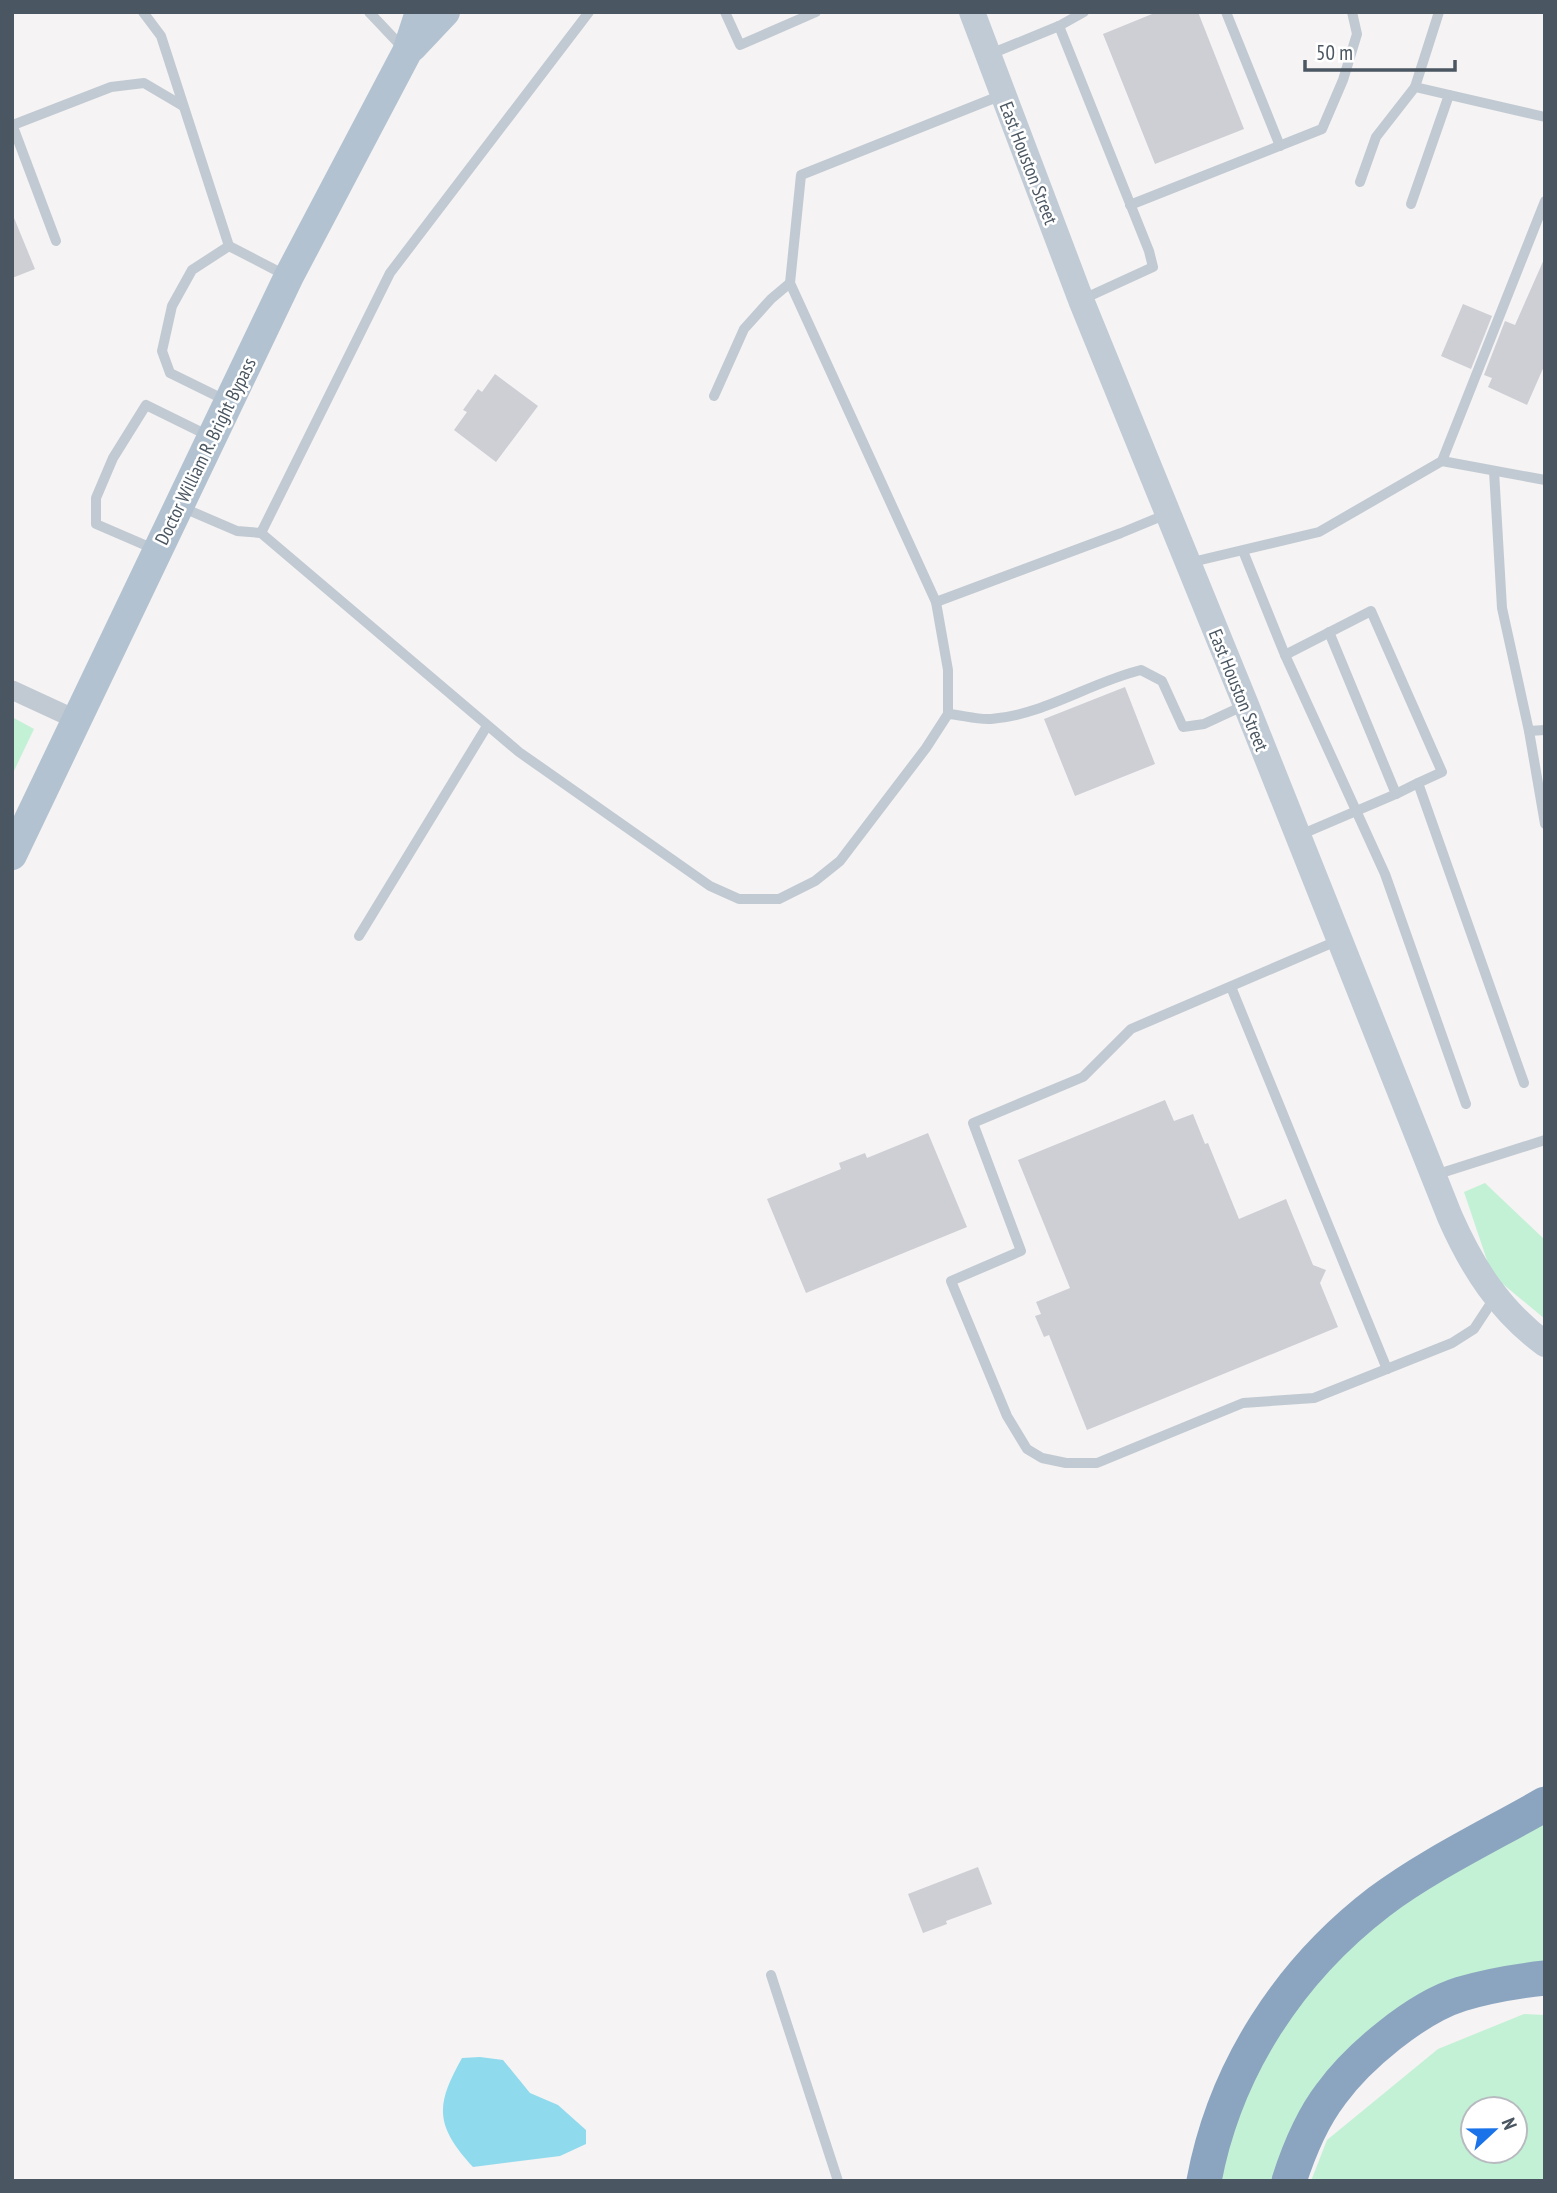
<svg xmlns="http://www.w3.org/2000/svg" width="1557" height="2193" font-family="'PT Sans Narrow',sans-serif">
  <style>
    .green { fill: #c3f1d5; fill-rule: evenodd }
    .water { fill: #90daee }
    .building { fill: #cdcfd5 }
    .lines { fill: none; stroke-linecap: round; stroke-linejoin: round }
    .lane { stroke: #c1cad2; stroke-width: 10 }
    .street { stroke: #c1cad2; stroke-width: 19 }
    .secondary { stroke: #c1cbd6; stroke-width: 26 }
    .primary { stroke: #b3c2d1; stroke-width: 30 }
    .highway { stroke: #8ba5c1; stroke-width: 35 }
    .labels { text-anchor: middle; dominant-baseline: central; stroke-width: 5; stroke-linejoin: round; paint-order: stroke }
    .street-label { font-size: 19px; fill: #4a5661; stroke: #fff }
  </style>
  <rect width="100%" height="100%" fill="#f5f3f3"/>
  <g class="green">
    <path d="M 12,717 L 34,729 L 12,775 Z"/>
    <path d="M 1485,1183 L 1545,1240 L 1545,1319 L 1492,1275 L 1464,1192 Z"/>
    <path d="M 1545,1817 L 1545,1965 L 1391,2019 L 1275,2181 L 1218,2181 L 1243,2088 L 1323,1968 L 1380,1915 Z"/>
    <path d="M 1524,2014 L 1545,2015 L 1545,2181 L 1311,2181 L 1327,2140 L 1438,2049 ZM 1473,2109 L 1515,2109 L 1515,2151 L 1473,2151 Z"/>
  </g>
  <path class="water" d="M 480,2057 L 503,2060 L 530,2093 L 558,2105 L 586,2130 L 586,2144 L 560,2156 L 473,2167 C 435,2125 435,2106 462,2058 Z"/>
  <g class="building">
    <path d="M 1157,12 L 1198,12 L 1244,129 L 1155,164 L 1103,34 Z"/>
    <path d="M 12,213 L 35,269 L 12,278 Z"/>
    <path d="M 1545,257 L 1545,364 L 1527,405 L 1488,387 L 1492,378 L 1484,375 L 1505,321 L 1515,325 Z"/>
    <path d="M 1463,304 L 1492,316 L 1471,369 L 1441,356 Z"/>
    <path d="M 495,374 L 538,406 L 496,462 L 454,430 L 467,412 L 463,410 L 478,389 L 482,392 Z"/>
    <path d="M 1125,687 L 1155,764 L 1075,796 L 1044,719 Z"/>
    <path d="M 1165,1100 L 1174,1121 L 1193,1114 L 1205,1144 L 1208,1143 L 1239,1219 L 1286,1199 L 1313,1265 L 1326,1270 L 1320,1283 L 1338,1327 L 1087,1430 L 1049,1335 L 1044,1337 L 1035,1316 L 1041,1314 L 1036,1302 L 1070,1288 L 1018,1160 Z"/>
    <path d="M 928,1133 L 967,1227 L 806,1293 L 767,1199 L 841,1169 L 839,1163 L 865,1153 L 867,1158 Z"/>
    <path d="M 978,1867 L 992,1904 L 946,1921 L 947,1924 L 923,1933 L 908,1894 Z"/>
  </g>
  <g class="lines">
    <g class="lane">
      <path d="M 143,12 L 161,36 L 229,246 L 285,275"/>
      <path d="M 369,12 L 403,48"/>
      <path d="M 725,12 L 740,45 L 816,12"/>
      <path d="M 1226,12 L 1280,146"/>
      <path d="M 1059,26 L 1149,251 L 1153,267 L 1081,300"/>
      <path d="M 988,55 L 1059,26 L 1084,12"/>
      <path d="M 1415,87 L 1439,12"/>
      <path d="M 12,124 L 56,241"/>
      <path d="M 13,125 L 111,87 L 144,83 L 183,106"/>
      <path d="M 1360,182 L 1376,137 L 1415,87 L 1545,117"/>
      <path d="M 1411,204 L 1449,95"/>
      <path d="M 1130,205 L 1322,129 L 1343,80 L 1357,34 L 1352,12"/>
      <path d="M 714,396 L 744,329 L 771,299 L 790,283"/>
      <path d="M 225,400 L 170,373 L 162,351 L 172,306 L 192,270 L 229,246"/>
      <path d="M 1442,461 L 1545,201"/>
      <path d="M 1494,471 L 1502,608 L 1529,731 L 1545,824"/>
      <path d="M 181,507 L 237,531 L 261,533 L 390,273 L 589,12"/>
      <path d="M 261,533 L 519,752 L 710,886 L 739,899 L 779,899 L 815,881 L 840,861 L 926,748 L 948,714 L 948,670 L 936,602 L 790,283 L 801,175 L 1002,95"/>
      <path d="M 154,549 L 96,524 L 96,498 L 113,458 L 146,405 L 209,436"/>
      <path d="M 1243,551 L 1285,655 L 1385,874 L 1466,1104"/>
      <path d="M 1188,563 L 1319,532 L 1442,461 L 1545,480"/>
      <path d="M 936,602 L 1121,533 L 1167,514"/>
      <path d="M 1285,655 L 1371,611 L 1442,772 L 1418,783 L 1524,1083"/>
      <path d="M 948,714 C 962,715 977,720 991,719 C 1044,715 1091,682 1141,670 L 1162,681 L 1183,727 L 1204,724 L 1245,705"/>
      <path d="M 1529,731 L 1545,730"/>
      <path d="M 1396,794 L 1418,783"/>
      <path d="M 1300,835 L 1396,794 L 1329,632"/>
      <path d="M 359,936 L 487,726"/>
      <path d="M 1339,940 L 1131,1029 L 1083,1077 L 973,1123 L 1021,1251 L 951,1281 L 1007,1416 L 1027,1449 L 1042,1458 L 1066,1463 L 1097,1463 L 1243,1403 L 1314,1398 L 1452,1343 L 1474,1329 L 1495,1297"/>
      <path d="M 1231,987 L 1387,1369"/>
      <path d="M 1435,1175 L 1545,1140"/>
      <path d="M 771,1975 L 838,2181"/>
    </g>
    <path class="street" d="M 12,690 L 77,720"/>
    <path class="secondary" d="M 972,12 L 1081,300 L 1246,705 L 1450,1217 C 1472,1267 1500,1311 1545,1344"/>
    <g class="primary">
      <path d="M 412,47 L 445,12"/>
      <path d="M 12,855 L 289,276 L 407,52 L 420,12"/>
    </g>
    <g class="highway">
      <path d="M 1204,2181 C 1225,2069 1289,1971 1379,1902 C 1428,1865 1491,1835 1545,1804"/>
      <path d="M 1289,2181 C 1299,2150 1311,2120 1331,2094 C 1358,2057 1416,2008 1461,1994 C 1488,1986 1517,1981 1545,1978"/>
    </g>
  </g>
  <g class="labels">
    <g class="street-label">
      <text transform="translate(1029 163) rotate(69)">East Houston Street</text>
      <text transform="translate(205 451) rotate(-64)">Doctor William R. Bright Bypass</text>
      <text transform="translate(1239 690) rotate(68)">East Houston Street</text>
    </g>
  </g>
  <rect width="1557" height="2193" fill="none" stroke="#4a5661" stroke-width="28"/>
  <g transform="translate(1494 2130) rotate(68)"><circle r="33" fill="#ffffff" stroke="#b7bbc0" stroke-width="2"/>
  <path d="M0-5L12 26L0 18L-12 26Z" fill="#1a73e8"/>
  <text y="-10" font-size="19" font-weight="bold" text-anchor="middle" fill="#4a5661">N</text>
  </g>
  <path d="M1305 60v10h150v-10" fill="none" stroke="#4a5661" stroke-width="3.5"/>
  <text x="1316" y="60" font-size="21" fill="#4a5661" stroke="#ffffff" stroke-width="5" paint-order="stroke">50 m</text>
</svg>
